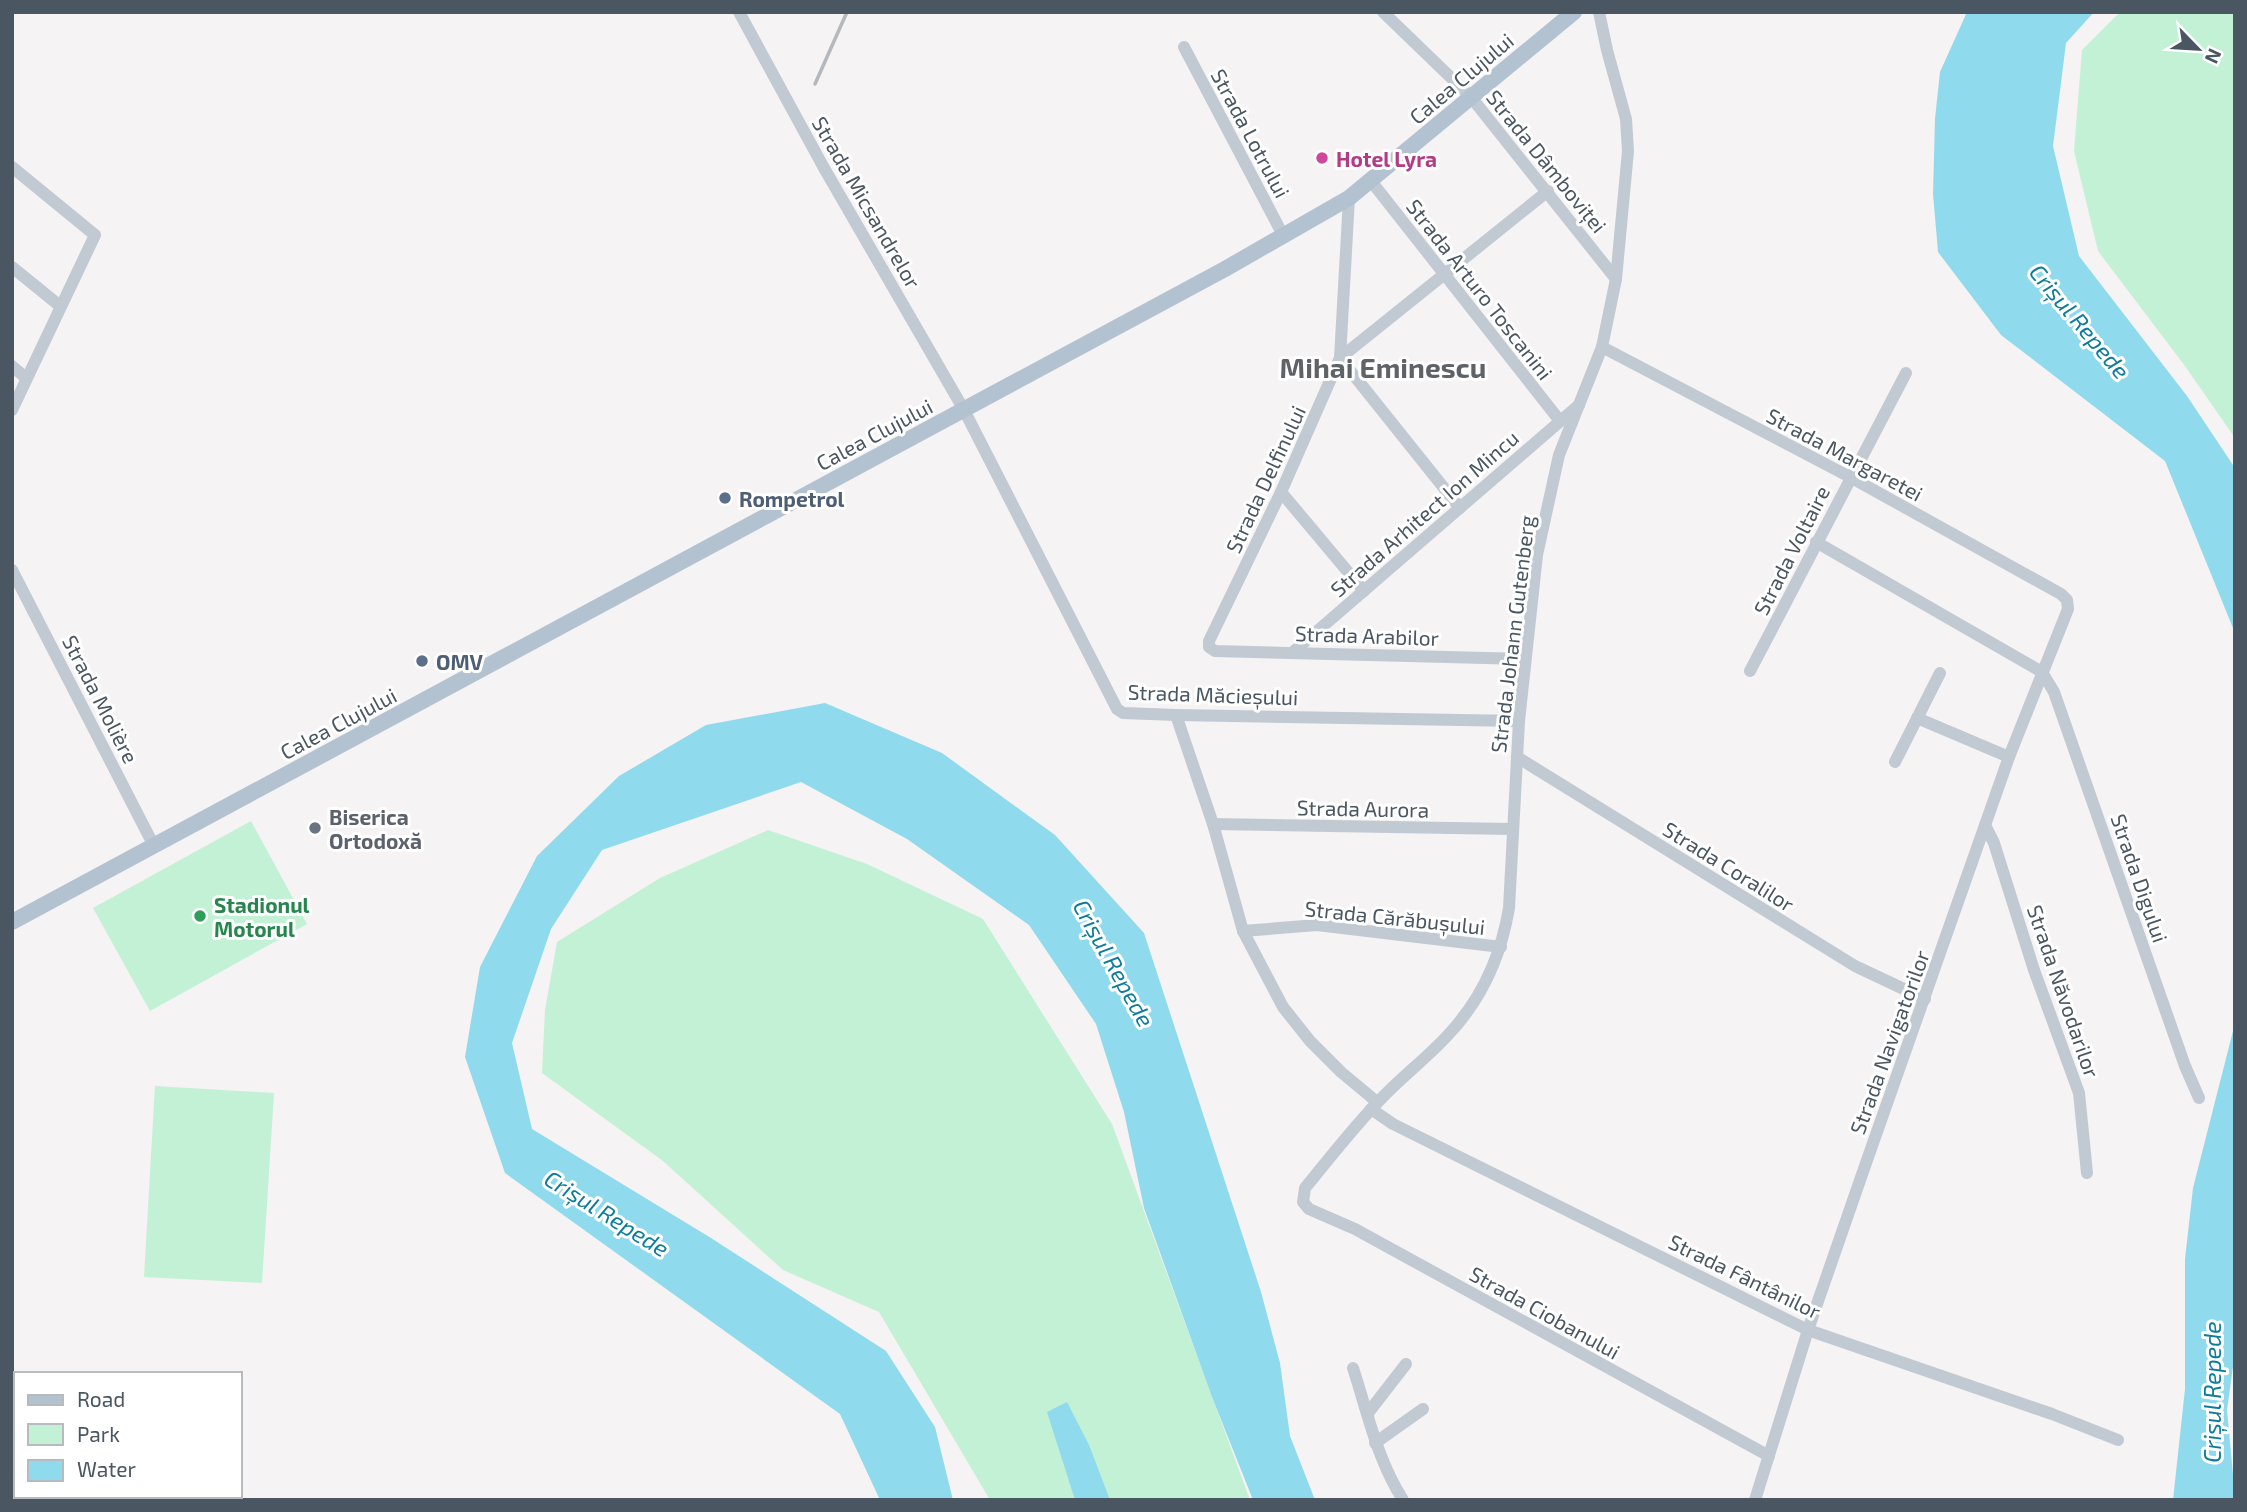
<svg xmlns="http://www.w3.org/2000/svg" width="2247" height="1512" font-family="'Exo 2',sans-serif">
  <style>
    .green { fill: #c3f1d5 }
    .water { fill: #90daee }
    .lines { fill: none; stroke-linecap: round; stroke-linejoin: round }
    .minor { stroke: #c1cad2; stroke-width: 12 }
    .major { stroke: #b3c2d1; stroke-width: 16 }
    .rail { stroke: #b5b8bd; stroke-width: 3.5 }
    .hotel-dot { fill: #d1479c; stroke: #fff; stroke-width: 2.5 }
    .service-dot { fill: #5c6f8a; stroke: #fff; stroke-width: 2.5 }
    .worship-dot { fill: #6b7280; stroke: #fff; stroke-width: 2.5 }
    .leisure-dot { fill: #2e9e5b; stroke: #fff; stroke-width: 2.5 }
    .labels { text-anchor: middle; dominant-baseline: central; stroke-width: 6; stroke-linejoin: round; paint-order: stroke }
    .street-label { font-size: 21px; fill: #4a5661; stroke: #fff }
    .hotel-label { font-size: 21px; font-weight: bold; fill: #b23c85; stroke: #fff; text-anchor: start }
    .service-label { font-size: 21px; font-weight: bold; fill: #4e5e75; stroke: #fff; text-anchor: start }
    .worship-label { font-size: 21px; font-weight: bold; fill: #5b616d; stroke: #fff; text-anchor: start }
    .leisure-label { font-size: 21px; font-weight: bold; fill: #27864d; stroke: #fff; text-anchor: start }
    .water-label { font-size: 23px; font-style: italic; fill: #0c7c9b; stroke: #fff }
    .district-label { font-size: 28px; font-weight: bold; fill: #5f6368; stroke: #fff }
  </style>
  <rect width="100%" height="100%" fill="#f5f3f3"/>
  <g class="green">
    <path d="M 2120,12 L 2235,12 L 2235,438 L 2185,366 L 2098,251 L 2074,151 L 2082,50 Z"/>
    <path d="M 251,821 L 307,924 L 150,1011 L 93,908 Z"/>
    <path d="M 768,830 L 867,864 L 983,919 L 1112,1124 L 1250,1500 L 990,1500 L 879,1312 L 783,1270 L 663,1161 L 542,1073 L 545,1010 L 557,942 L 660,878 Z"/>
    <path d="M 155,1086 L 274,1093 L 262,1283 L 144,1277 Z"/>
  </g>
  <g class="water">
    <path d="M 1967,12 L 2094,12 L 2066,43 L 2053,146 L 2079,256 L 2187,396 L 2235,468 L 2235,633 L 2165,461 L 2001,335 L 1938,252 L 1933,194 L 1935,119 L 1940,72 Z"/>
    <path d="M 825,703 L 942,753 L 1055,835 L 1144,933 L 1261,1292 L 1280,1363 L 1290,1436 L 1315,1500 L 1253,1500 L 1212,1397 L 1144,1208 L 1124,1112 L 1096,1024 L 1029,925 L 907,839 L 801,782 L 602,850 L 551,929 L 512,1043 L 532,1129 L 711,1238 L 886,1351 L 935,1427 L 953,1500 L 880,1500 L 840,1414 L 505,1173 L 465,1057 L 480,967 L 537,856 L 619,776 L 706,725 Z"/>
    <path d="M 2235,1023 L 2235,1352 L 2227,1410 L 2235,1496 L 2233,1500 L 2173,1500 L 2185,1389 L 2185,1259 L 2193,1188 Z"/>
    <path d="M 1067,1402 L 1089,1445 L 1110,1500 L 1075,1500 L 1047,1412 Z"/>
  </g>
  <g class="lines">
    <g class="minor">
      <path d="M 739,12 L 824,168 L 964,410 L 1117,709 L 1123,713 L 1176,715 L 1519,721"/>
      <path d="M 1383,12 L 1471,97 L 1616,279"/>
      <path d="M 1599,12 L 1607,50 L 1626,119 L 1628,151 L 1616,279 L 1602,347 L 1559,455 L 1537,555 L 1519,721 L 1509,908 C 1501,956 1482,999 1448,1035 C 1426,1059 1400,1078 1378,1102 C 1352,1129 1329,1159 1305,1188 L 1303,1202 L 1309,1209 L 1355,1229 L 1769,1456"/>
      <path d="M 1184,47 L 1284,237"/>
      <path d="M 12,167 L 95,235 L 12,410"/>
      <path d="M 1371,181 L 1560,421"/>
      <path d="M 1349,198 L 1340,358 L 1281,492 L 1209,641 L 1209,647 L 1215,651 L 1525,659"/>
      <path d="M 12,267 L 60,306"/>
      <path d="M 1602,347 L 1850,477 L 2061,594 L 2067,600 L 2068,609 L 2009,757 L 1866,1163 L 1808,1330 L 1755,1500"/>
      <path d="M 1340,358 L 1548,191"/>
      <path d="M 1340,358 L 1460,508"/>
      <path d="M 12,366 L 26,378"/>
      <path d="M 1281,492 L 1364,591"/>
      <path d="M 1816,542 L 2042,672 L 2054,692 L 2185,1066 L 2199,1098"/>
      <path d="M 12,570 L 154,846"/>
      <path d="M 1293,652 L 1579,405"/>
      <path d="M 1750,671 L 1906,373"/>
      <path d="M 1176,715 L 1213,824 L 1243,931 L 1283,1007 L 1310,1041 L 1341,1072 L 1377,1102"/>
      <path d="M 1917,718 L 2009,757"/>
      <path d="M 1517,757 L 1855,966 L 1925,999"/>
      <path d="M 1895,762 L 1940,673"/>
      <path d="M 1213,824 L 1512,829"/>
      <path d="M 1985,825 L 1994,843 L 2034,970 L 2079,1093 L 2087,1173"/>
      <path d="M 1243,931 L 1317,925 L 1501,947"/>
      <path d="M 1371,1109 L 1393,1124 L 1808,1330 L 2052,1414 L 2118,1440"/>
      <path d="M 1353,1368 C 1368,1414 1377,1459 1403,1500"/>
      <path d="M 1368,1413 L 1406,1364"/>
      <path d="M 1375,1443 L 1423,1409"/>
    </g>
    <path class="major" d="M 12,922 L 1225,269 L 1349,198 L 1574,12"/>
    <path class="rail" d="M 815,84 L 847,12"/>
  </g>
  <circle class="hotel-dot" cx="1322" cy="158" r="7"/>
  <g class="service-dot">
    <circle cx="725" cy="498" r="7"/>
    <circle cx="422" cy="661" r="7"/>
  </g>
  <circle class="worship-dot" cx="315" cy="828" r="7"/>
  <circle class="leisure-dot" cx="200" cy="916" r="7"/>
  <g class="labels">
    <g class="street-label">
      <text transform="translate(1461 78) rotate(-40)">Calea Clujului</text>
      <text transform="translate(1251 133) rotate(62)">Strada Lotrului</text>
      <text transform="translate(1547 161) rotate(51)">Strada Dâmboviței</text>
      <text transform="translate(867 202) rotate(60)">Strada Micsandrelor</text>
      <text transform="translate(1480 289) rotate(52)">Strada Arturo Toscanini</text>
      <text transform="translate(874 434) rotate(-28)">Calea Clujului</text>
      <text transform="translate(1845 454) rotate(28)">Strada Margaretei</text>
      <text transform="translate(1265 479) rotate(-65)">Strada Delfinului</text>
      <text transform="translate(1424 513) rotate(-41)">Strada Arhitect Ion Mincu</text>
      <text transform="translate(1791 550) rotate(-63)">Strada Voltaire</text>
      <text transform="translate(1512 634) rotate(-83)">Strada Johann Gutenberg</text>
      <text transform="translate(1367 635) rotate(2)">Strada Arabilor</text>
      <text transform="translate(1213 694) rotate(2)">Strada Măcieșului</text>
      <text transform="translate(101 699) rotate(63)">Strada Molière</text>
      <text transform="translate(338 723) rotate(-28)">Calea Clujului</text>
      <text transform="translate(1363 808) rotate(1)">Strada Aurora</text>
      <text transform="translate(1729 866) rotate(32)">Strada Coralilor</text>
      <text transform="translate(2140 878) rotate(71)">Strada Digului</text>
      <text transform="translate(1395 917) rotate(6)">Strada Cărăbușului</text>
      <text transform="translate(2064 991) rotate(71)">Strada Năvodarilor</text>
      <text transform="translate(1889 1042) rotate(-70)">Strada Navigatorilor</text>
      <text transform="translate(1745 1276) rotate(26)">Strada Fântânilor</text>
      <text transform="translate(1545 1312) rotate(29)">Strada Ciobanului</text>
    </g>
    <g class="hotel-label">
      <text x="1336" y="158">Hotel Lyra</text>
    </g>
    <g class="service-label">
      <text x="739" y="498">Rompetrol</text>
      <text x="436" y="661">OMV</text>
    </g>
    <g class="worship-label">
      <text x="329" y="816">Biserica<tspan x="329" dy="24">Ortodoxă</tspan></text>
    </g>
    <g class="leisure-label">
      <text x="214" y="904">Stadionul<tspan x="214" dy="24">Motorul</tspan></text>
    </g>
    <g class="water-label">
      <text transform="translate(2080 321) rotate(50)">Crișul Repede</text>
      <text transform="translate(1114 963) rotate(61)">Crișul Repede</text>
      <text transform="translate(607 1213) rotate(32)">Crișul Repede</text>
      <text transform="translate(2212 1392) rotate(-90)">Crișul Repede</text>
    </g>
    <g class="district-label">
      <text x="1383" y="367">Mihai Eminescu</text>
    </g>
  </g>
  <rect width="2247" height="1512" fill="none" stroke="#4a5661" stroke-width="28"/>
  <rect x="14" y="1372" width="228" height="126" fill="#ffffff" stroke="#b7bbc0" stroke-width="2"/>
  <rect x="28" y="1395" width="35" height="10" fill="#b3c2d1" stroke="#b7bbc0" stroke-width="2"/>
  <text x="77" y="1407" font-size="21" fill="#4a5661">Road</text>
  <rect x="28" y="1424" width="35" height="21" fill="#c3f1d5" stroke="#b7bbc0" stroke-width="2"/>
  <text x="77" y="1442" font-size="21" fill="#4a5661">Park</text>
  <rect x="28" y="1460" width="35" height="21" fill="#90daee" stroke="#b7bbc0" stroke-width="2"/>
  <text x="77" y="1477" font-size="21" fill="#4a5661">Water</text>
  <g transform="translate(2198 49) rotate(115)" stroke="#ffffff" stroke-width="5" paint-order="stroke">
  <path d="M0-5L12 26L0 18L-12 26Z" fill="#4a5661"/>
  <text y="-10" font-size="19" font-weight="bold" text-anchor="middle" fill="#4a5661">N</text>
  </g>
</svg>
